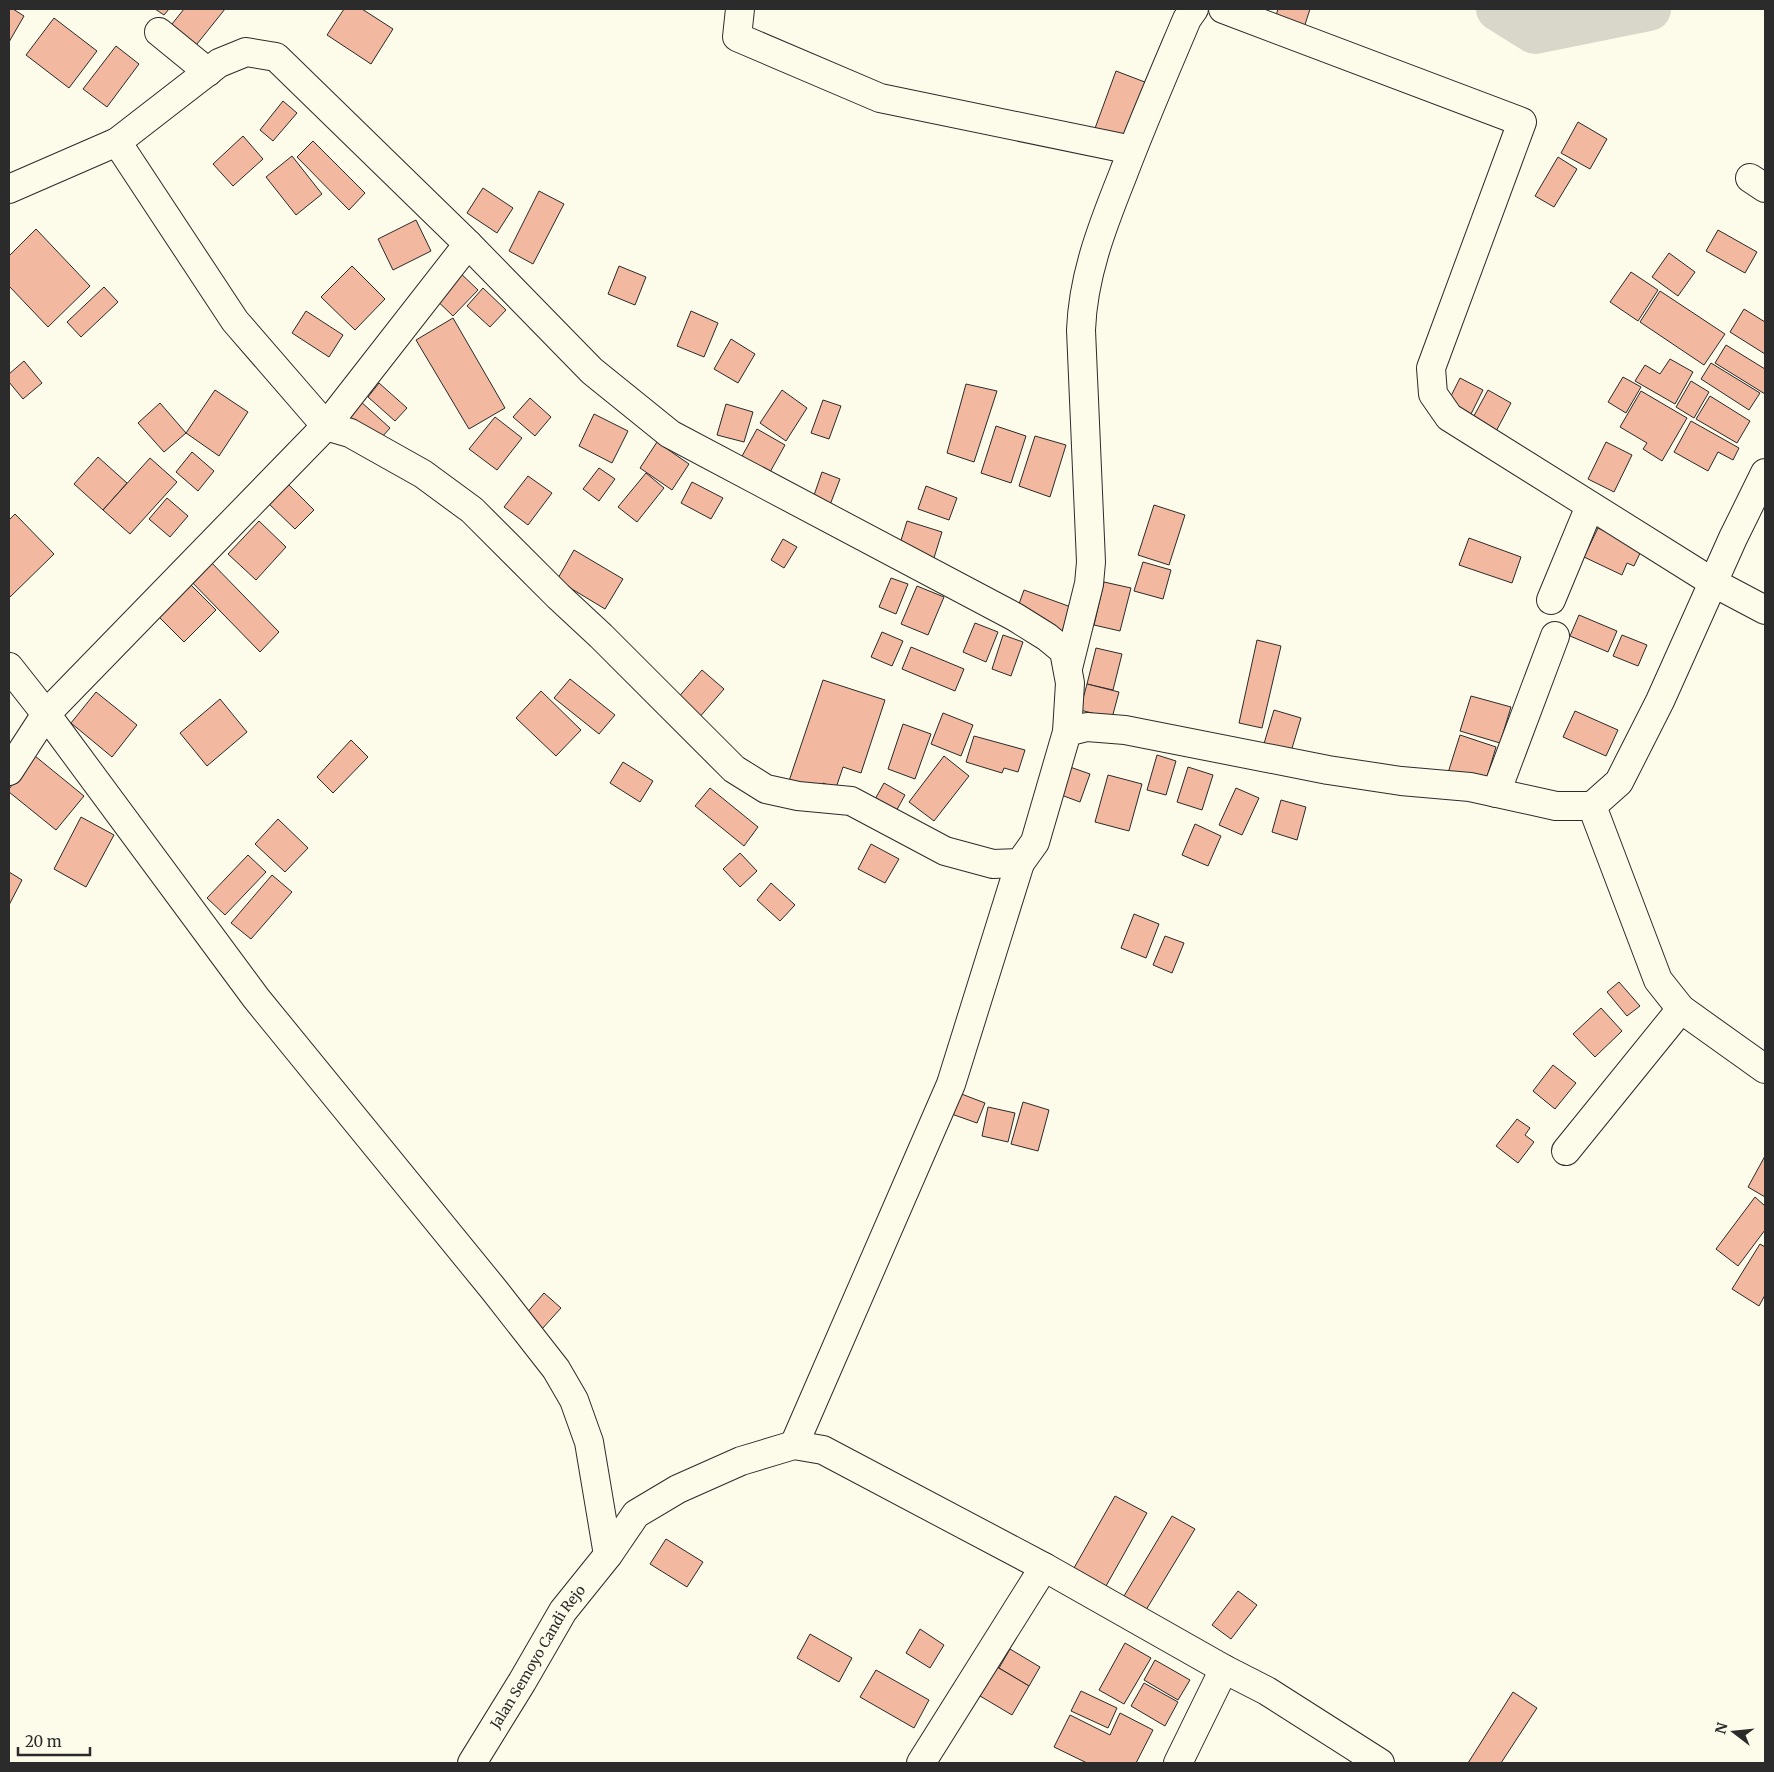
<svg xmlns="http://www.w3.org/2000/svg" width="1774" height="1772" font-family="Merriweather,serif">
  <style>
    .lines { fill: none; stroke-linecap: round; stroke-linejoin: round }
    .river { stroke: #d8d7c9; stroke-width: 44 }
    .building { fill: #f2b8a0; stroke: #2b2b2b }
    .minor-casing { stroke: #2b2b2b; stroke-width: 30 }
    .minor { stroke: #fdfbea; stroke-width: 28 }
    .labels { text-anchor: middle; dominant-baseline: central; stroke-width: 4; stroke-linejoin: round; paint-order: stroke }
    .street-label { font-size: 14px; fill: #2b2b2b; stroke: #fdfbea }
  </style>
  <rect width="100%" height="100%" fill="#fdfbea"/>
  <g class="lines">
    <path class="river" d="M 1498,9 L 1535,32 L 1649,9"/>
  </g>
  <g class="building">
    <path d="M 9,9 L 13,9 L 24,16 L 9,42 Z"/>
    <path d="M 155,9 L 169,9 L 164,15 Z"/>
    <path d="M 184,9 L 225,9 L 193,49 L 168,29 Z"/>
    <path d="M 344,9 L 362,9 L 393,29 L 371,64 L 327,35 Z"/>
    <path d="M 1278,9 L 1310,9 L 1302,34 L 1273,25 Z"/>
    <path d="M 54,18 L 97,51 L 69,88 L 26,55 Z"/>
    <path d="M 116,46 L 139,64 L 107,107 L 83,89 Z"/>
    <path d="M 1116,71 L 1150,84 L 1127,143 L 1094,131 Z"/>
    <path d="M 283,101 L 297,113 L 273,141 L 260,130 Z"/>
    <path d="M 1578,122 L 1607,139 L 1590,169 L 1561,153 Z"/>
    <path d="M 243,136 L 263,159 L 233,186 L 213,164 Z"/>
    <path d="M 313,141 L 365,193 L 349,210 L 297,157 Z"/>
    <path d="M 292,156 L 322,194 L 296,215 L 266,177 Z"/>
    <path d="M 1558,157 L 1577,169 L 1554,207 L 1535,196 Z"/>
    <path d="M 483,188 L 513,208 L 497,233 L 467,213 Z"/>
    <path d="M 539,191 L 564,204 L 533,264 L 509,251 Z"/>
    <path d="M 416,220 L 431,251 L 393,270 L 378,239 Z"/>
    <path d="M 36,229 L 90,286 L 48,327 L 9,286 L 9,256 Z"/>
    <path d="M 1718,230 L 1757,252 L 1745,273 L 1706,251 Z"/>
    <path d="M 1669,253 L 1695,272 L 1678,296 L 1652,277 Z"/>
    <path d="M 352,266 L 385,299 L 355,330 L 321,297 Z"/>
    <path d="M 619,266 L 646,277 L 635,305 L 608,294 Z"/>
    <path d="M 455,268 L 478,290 L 453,316 L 430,294 Z"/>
    <path d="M 1631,272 L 1658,290 L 1638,321 L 1610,302 Z"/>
    <path d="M 104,287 L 118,302 L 81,337 L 67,322 Z"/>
    <path d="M 483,288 L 506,310 L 490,327 L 467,306 Z"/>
    <path d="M 1660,291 L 1725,334 L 1704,365 L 1640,322 Z"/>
    <path d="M 1744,309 L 1765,322 L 1765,354 L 1730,332 Z"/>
    <path d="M 306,311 L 343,335 L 329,357 L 292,333 Z"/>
    <path d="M 691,311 L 718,323 L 704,357 L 677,346 Z"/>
    <path d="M 453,318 L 505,408 L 469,429 L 416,340 Z"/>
    <path d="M 731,339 L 755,354 L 738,383 L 714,369 Z"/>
    <path d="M 1726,345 L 1765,369 L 1765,394 L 1715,363 Z"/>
    <path d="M 1670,359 L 1693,372 L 1675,404 L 1635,381 L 1645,365 L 1660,374 Z"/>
    <path d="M 24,361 L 42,383 L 23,399 L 9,382 L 9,374 Z"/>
    <path d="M 1711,363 L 1760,393 L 1749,410 L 1701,379 Z"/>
    <path d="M 1623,377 L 1641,387 L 1626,413 L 1608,402 Z"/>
    <path d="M 1460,378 L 1483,390 L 1469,418 L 1446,406 Z"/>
    <path d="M 1691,381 L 1709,392 L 1694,418 L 1676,407 Z"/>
    <path d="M 379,383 L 407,408 L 395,421 L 368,397 Z"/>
    <path d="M 966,384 L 997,391 L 974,462 L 947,453 Z"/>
    <path d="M 215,390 L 248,412 L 219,456 L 186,433 Z"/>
    <path d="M 782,390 L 807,408 L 786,441 L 760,423 Z"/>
    <path d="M 1488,390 L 1511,403 L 1493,437 L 1469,425 Z"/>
    <path d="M 1641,391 L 1687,418 L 1662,461 L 1643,449 L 1647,443 L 1620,427 Z"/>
    <path d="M 1710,396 L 1750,421 L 1737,443 L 1696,419 Z"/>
    <path d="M 530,398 L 551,417 L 535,436 L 513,417 Z"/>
    <path d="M 823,400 L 841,406 L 829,439 L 811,433 Z"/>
    <path d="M 360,401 L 390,428 L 374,446 L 344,419 Z"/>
    <path d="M 160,403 L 186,433 L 164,452 L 138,423 Z"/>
    <path d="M 726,404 L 753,412 L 744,442 L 717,435 Z"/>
    <path d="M 594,414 L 628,431 L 612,463 L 579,446 Z"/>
    <path d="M 495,417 L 522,438 L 497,470 L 469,449 Z"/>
    <path d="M 1691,421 L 1739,448 L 1733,460 L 1718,452 L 1708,471 L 1674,452 Z"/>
    <path d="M 996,426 L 1026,436 L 1011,483 L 981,473 Z"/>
    <path d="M 757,429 L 785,445 L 764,483 L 736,467 Z"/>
    <path d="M 1035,436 L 1066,445 L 1050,497 L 1019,486 Z"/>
    <path d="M 657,442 L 689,464 L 672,490 L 640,468 Z"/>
    <path d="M 1606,442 L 1632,455 L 1614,492 L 1588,479 Z"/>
    <path d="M 192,452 L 214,471 L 198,491 L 176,472 Z"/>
    <path d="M 98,457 L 127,483 L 103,510 L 74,484 Z"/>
    <path d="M 150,458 L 177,482 L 130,534 L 103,510 Z"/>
    <path d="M 599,468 L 615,479 L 599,501 L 583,489 Z"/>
    <path d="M 822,472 L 840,479 L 828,510 L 811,504 Z"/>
    <path d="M 646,473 L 664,488 L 637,522 L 618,507 Z"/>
    <path d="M 528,476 L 552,493 L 528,525 L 504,507 Z"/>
    <path d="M 692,482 L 723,498 L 711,519 L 681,503 Z"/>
    <path d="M 287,483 L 314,510 L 295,529 L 268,503 Z"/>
    <path d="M 926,486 L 957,498 L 949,520 L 918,509 Z"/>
    <path d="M 167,498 L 188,516 L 170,537 L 149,519 Z"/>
    <path d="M 1154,505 L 1185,515 L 1169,565 L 1138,555 Z"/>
    <path d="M 15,514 L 54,554 L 9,598 L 9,520 Z"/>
    <path d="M 259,521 L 286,547 L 256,580 L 228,554 Z"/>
    <path d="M 907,521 L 942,532 L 933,561 L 898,550 Z"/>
    <path d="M 1598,528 L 1642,549 L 1634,566 L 1627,563 L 1622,575 L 1584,557 Z"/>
    <path d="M 1469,538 L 1521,557 L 1512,583 L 1459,565 Z"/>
    <path d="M 783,539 L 797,547 L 784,568 L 771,560 Z"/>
    <path d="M 574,550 L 623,579 L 605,609 L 557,580 Z"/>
    <path d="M 205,556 L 279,632 L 260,652 L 186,576 Z"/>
    <path d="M 1143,562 L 1171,570 L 1163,599 L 1134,591 Z"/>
    <path d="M 891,578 L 908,584 L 896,614 L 879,607 Z"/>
    <path d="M 185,579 L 216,610 L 184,642 L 153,611 Z"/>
    <path d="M 1104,582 L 1131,588 L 1120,631 L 1094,625 Z"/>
    <path d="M 917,586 L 944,597 L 928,635 L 901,624 Z"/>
    <path d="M 1024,590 L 1071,607 L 1062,632 L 1015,615 Z"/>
    <path d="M 1579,615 L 1617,631 L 1608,652 L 1570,636 Z"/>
    <path d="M 975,623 L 998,632 L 986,662 L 963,652 Z"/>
    <path d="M 882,632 L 903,641 L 892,666 L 871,657 Z"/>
    <path d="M 1003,635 L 1023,642 L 1011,676 L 992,669 Z"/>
    <path d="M 1622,635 L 1647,645 L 1638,666 L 1613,656 Z"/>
    <path d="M 1257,640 L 1281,646 L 1262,728 L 1239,723 Z"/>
    <path d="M 911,647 L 964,669 L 955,691 L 902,669 Z"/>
    <path d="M 1096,648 L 1122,654 L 1113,690 L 1087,684 Z"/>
    <path d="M 702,670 L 724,689 L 698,719 L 676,700 Z"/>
    <path d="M 570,679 L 615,715 L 599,734 L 554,698 Z"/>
    <path d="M 823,680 L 885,700 L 861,773 L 843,767 L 836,788 L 823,783 L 820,794 L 788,784 Z"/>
    <path d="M 1087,684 L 1119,692 L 1112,718 L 1080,710 Z"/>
    <path d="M 541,691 L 581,730 L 556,756 L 516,718 Z"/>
    <path d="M 96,692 L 137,725 L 112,757 L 71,723 Z"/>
    <path d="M 1471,696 L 1511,707 L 1500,743 L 1460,731 Z"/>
    <path d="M 220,699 L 247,732 L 207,766 L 180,733 Z"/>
    <path d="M 1274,710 L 1301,718 L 1290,755 L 1263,747 Z"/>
    <path d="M 1575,711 L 1618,730 L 1606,756 L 1563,737 Z"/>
    <path d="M 943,713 L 973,725 L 961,756 L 931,744 Z"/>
    <path d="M 903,724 L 931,734 L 915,779 L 888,769 Z"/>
    <path d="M 1460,735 L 1496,747 L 1484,787 L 1447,776 Z"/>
    <path d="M 974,736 L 1025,750 L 1018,772 L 1004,768 L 1002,773 L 966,762 Z"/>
    <path d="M 351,740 L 368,757 L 333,793 L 317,777 Z"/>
    <path d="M 1157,755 L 1176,761 L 1166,795 L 1147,790 Z"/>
    <path d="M 35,756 L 84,796 L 56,830 L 9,792 L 9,789 Z"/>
    <path d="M 944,756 L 969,776 L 934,821 L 909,802 Z"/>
    <path d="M 623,762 L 653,781 L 640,802 L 610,783 Z"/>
    <path d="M 1070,767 L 1090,774 L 1080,802 L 1061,795 Z"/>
    <path d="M 1188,767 L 1213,775 L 1202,810 L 1177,802 Z"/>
    <path d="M 1108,775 L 1142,784 L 1129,831 L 1095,822 Z"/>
    <path d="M 884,783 L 905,795 L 894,815 L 873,803 Z"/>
    <path d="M 710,788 L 758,827 L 744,846 L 695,806 Z"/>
    <path d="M 1236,788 L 1259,798 L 1242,835 L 1219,825 Z"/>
    <path d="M 1281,800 L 1306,807 L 1297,840 L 1272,832 Z"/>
    <path d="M 81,817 L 114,835 L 86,887 L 54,869 Z"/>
    <path d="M 278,819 L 308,848 L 285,872 L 255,844 Z"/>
    <path d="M 1195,824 L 1221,836 L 1208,866 L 1182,855 Z"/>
    <path d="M 871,844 L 899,859 L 885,883 L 858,869 Z"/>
    <path d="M 740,853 L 757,871 L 740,887 L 723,869 Z"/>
    <path d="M 248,855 L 266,872 L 225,915 L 207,898 Z"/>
    <path d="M 9,872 L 22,880 L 9,905 Z"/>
    <path d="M 272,875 L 292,892 L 251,939 L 231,923 Z"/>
    <path d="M 771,883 L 795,905 L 780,921 L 757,900 Z"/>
    <path d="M 1134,914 L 1159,924 L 1146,958 L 1121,948 Z"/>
    <path d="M 1165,936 L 1184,943 L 1172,973 L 1153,965 Z"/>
    <path d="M 1619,982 L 1640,1006 L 1627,1016 L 1607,992 Z"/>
    <path d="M 1601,1008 L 1622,1031 L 1595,1057 L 1573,1034 Z"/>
    <path d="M 1553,1065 L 1576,1083 L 1555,1109 L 1533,1091 Z"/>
    <path d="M 951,1090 L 985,1103 L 977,1123 L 943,1111 Z"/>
    <path d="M 1023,1102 L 1049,1110 L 1038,1151 L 1011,1144 Z"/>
    <path d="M 988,1107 L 1015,1113 L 1008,1142 L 982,1136 Z"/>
    <path d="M 1517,1119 L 1530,1128 L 1525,1135 L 1534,1142 L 1518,1163 L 1496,1146 Z"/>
    <path d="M 1765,1156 L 1765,1197 L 1748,1187 Z"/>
    <path d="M 1755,1197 L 1765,1206 L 1765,1230 L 1738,1266 L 1716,1249 Z"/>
    <path d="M 1760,1244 L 1765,1247 L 1765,1295 L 1759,1306 L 1732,1289 Z"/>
    <path d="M 544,1293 L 561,1308 L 542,1329 L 525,1315 Z"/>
    <path d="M 1115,1496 L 1147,1513 L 1106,1586 L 1074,1568 Z"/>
    <path d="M 1172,1516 L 1195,1529 L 1146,1610 L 1124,1596 Z"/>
    <path d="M 666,1539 L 703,1562 L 687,1587 L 650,1564 Z"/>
    <path d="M 1238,1591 L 1257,1605 L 1231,1639 L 1212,1625 Z"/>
    <path d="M 920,1629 L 944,1645 L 930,1668 L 906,1653 Z"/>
    <path d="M 810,1634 L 852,1658 L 839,1682 L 797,1658 Z"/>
    <path d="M 1125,1643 L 1151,1658 L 1124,1704 L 1099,1690 Z"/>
    <path d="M 1010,1649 L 1040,1667 L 1029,1686 L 999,1668 Z"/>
    <path d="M 1155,1660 L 1190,1680 L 1178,1700 L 1144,1680 Z"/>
    <path d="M 992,1664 L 1029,1686 L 1012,1715 L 975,1693 Z"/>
    <path d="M 876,1670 L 929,1700 L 914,1728 L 860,1697 Z"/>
    <path d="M 1144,1683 L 1178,1702 L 1165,1726 L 1131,1706 Z"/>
    <path d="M 1081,1691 L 1117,1708 L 1108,1728 L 1071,1711 Z"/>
    <path d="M 1513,1692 L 1537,1708 L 1501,1763 L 1468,1763 Z"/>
    <path d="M 1120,1713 L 1153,1730 L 1136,1763 L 1087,1763 L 1054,1747 L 1070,1715 L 1110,1735 Z"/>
  </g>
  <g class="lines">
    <defs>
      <g id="minor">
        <path d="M 740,9 L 737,37 L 880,98 L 1132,150"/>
        <path d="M 1223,9 L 1522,122 L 1431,368 L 1433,394 L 1449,417 L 1714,583 L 1765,610"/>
        <path d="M 159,32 L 208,72"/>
        <path d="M 117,142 L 235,321 L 326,426 L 350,433 L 423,474 L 472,510 L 558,596 L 601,636 L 734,769 L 766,789 L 798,796 L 851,801 L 945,851 L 993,864 L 1020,863 L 1035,842 L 1067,732 L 1087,727 L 1125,730 L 1328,770 L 1401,781 L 1470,787 L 1556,806 L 1592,806 L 1619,782 L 1660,701 L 1733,538 L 1765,473"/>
        <path d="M 1750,178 L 1765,188"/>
        <path d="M 9,189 L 117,142 L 219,63 L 246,52 L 276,57 L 468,244 L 592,371 L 670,434 L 1015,617 L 1047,637 L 1064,651 L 1070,683 L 1067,732"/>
        <path d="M 1551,600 L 1590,506"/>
        <path d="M 9,667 L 46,714 L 256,998 L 495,1291 L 556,1369 L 574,1400 L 589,1442 L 608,1555"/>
        <path d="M 1068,668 L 1089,584 L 1091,562 L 1081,330 C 1083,276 1102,227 1122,177 C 1142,124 1165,71 1187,19 L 1194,9"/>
        <path d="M 9,771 L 46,714 L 326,426 L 468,244"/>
        <path d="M 1496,793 L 1555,636"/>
        <path d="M 1592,806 L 1658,980 L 1681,1009 L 1765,1069"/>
        <path d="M 1566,1151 L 1681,1009"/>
        <path d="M 794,1445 L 951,1084 L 1020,863"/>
        <path id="s1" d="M 472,1763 L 522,1682 L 563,1611 L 608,1555 L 636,1514 L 678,1489 L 741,1461 L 794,1445 L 823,1450 L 1044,1567 L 1224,1669 L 1267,1691 L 1380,1763"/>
        <path d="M 921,1763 L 1044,1567"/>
        <path d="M 1178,1763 L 1224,1669"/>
      </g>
    </defs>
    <use href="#minor" class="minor-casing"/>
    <use href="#minor" class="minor"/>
  </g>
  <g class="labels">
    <g class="street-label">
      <text stroke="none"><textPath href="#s1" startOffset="125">Jalan Semoyo Candi Rejo</textPath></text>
    </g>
  </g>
  <rect width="1774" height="1772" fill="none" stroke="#2b2b2b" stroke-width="20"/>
  <g transform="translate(1734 1732) rotate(286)" stroke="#fdfbea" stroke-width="4" paint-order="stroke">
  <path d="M0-4L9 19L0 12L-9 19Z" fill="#2b2b2b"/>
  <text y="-8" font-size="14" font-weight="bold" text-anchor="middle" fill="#2b2b2b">N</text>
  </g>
  <path d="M18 1747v8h72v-8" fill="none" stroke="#2b2b2b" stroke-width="2.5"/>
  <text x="25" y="1747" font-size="15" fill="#2b2b2b" stroke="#fdfbea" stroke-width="4" paint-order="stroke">20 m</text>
</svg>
